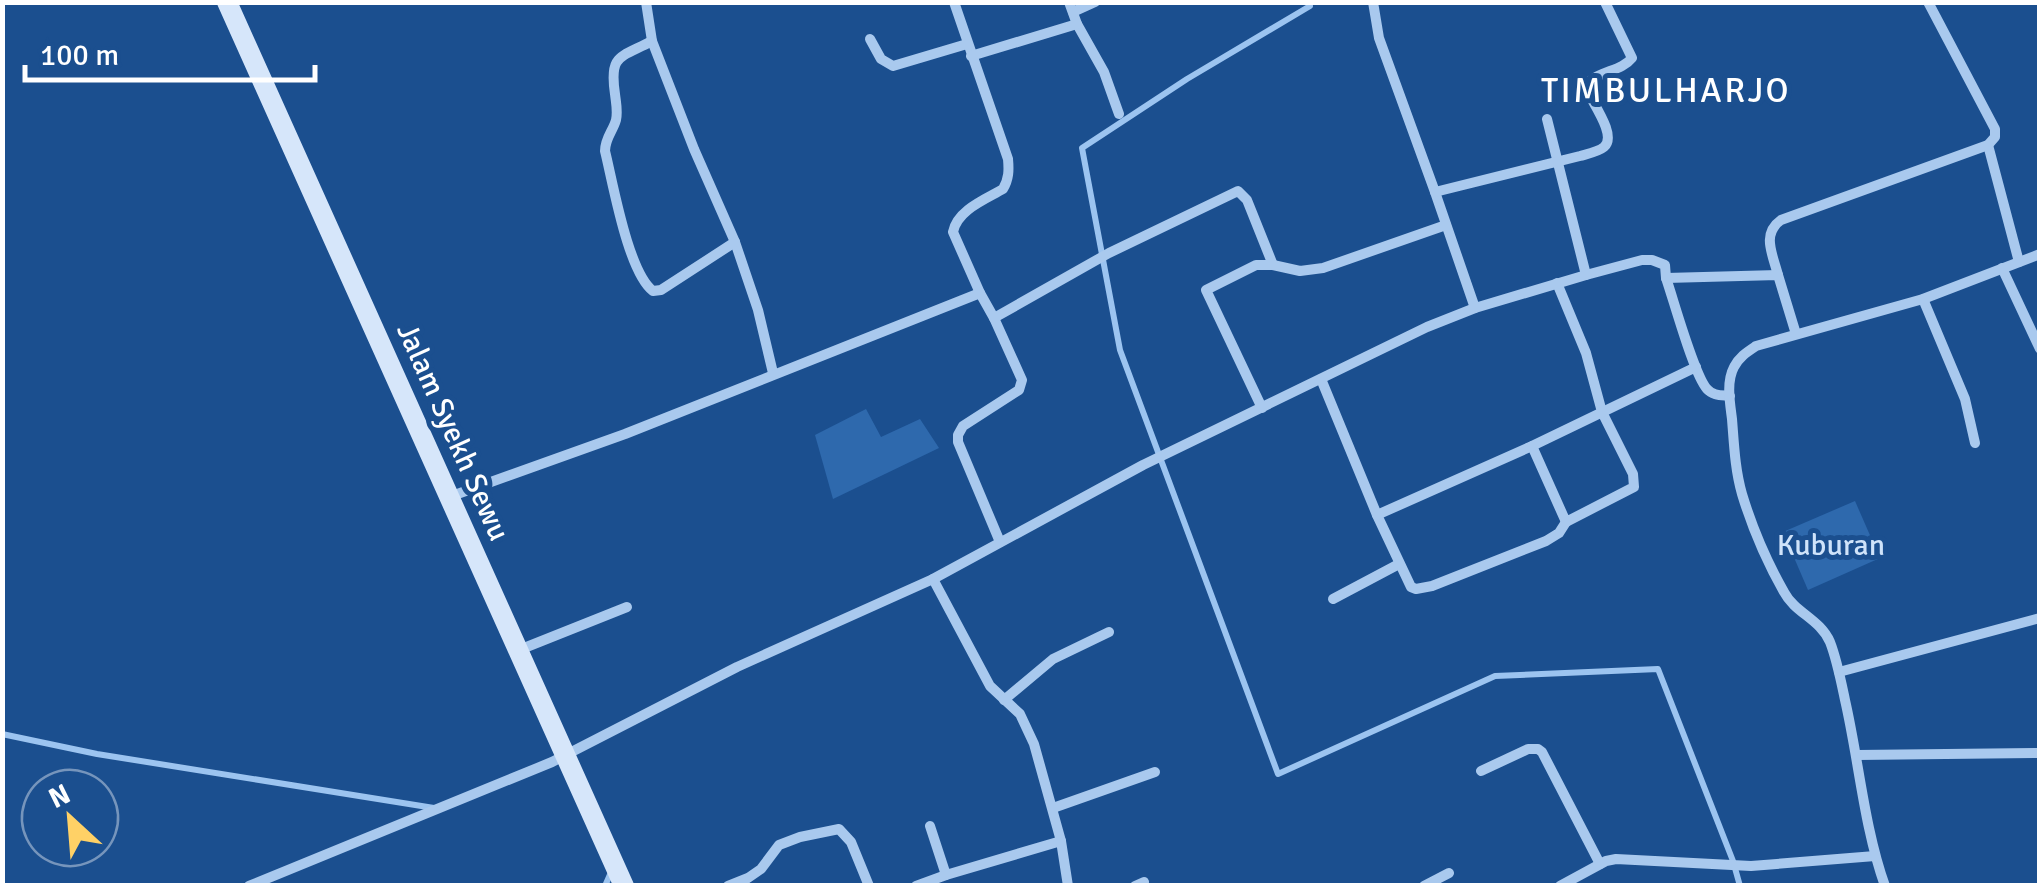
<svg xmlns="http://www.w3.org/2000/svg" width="2042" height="888" font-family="Signika,sans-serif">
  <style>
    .green { fill: #2e69ad }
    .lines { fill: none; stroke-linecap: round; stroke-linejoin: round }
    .stream { stroke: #9cc4f0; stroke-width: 6 }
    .street { stroke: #a9c9ee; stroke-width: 10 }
    .secondary { stroke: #d6e6fa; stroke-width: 20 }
    .labels { text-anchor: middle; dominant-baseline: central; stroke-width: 10; stroke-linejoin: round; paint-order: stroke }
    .street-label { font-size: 30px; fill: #fff; stroke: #1b4f8f }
    .park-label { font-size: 30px; fill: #cfe3fa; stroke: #1b4f8f }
    .quarter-label { font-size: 35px; letter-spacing: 2.5px; fill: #fff; stroke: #1b4f8f }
  </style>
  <rect width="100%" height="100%" fill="#1b4f8f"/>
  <g class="green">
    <path d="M 866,409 L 881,437 L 920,419 L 939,448 L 833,499 L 815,435 Z"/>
    <path d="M 1855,501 L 1880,558 L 1808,590 L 1783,532 Z"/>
  </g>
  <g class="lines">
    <g class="stream">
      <path d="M 1309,2 L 1310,6 L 1187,79 L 1082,148 L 1120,350 L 1278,774 L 1495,676 L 1658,669 L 1733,861 L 1740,886"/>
      <path d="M 2,734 L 97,754 L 434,808"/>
      <path d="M 605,886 L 612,870"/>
    </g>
    <g class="street">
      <path d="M 646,2 L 652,41 L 694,149 L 735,242 L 758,310 L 773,373"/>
      <path d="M 954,2 L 1008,159 C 1009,170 1009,179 1003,189 C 986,199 957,210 953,232 L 980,293"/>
      <path d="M 1069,2 L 1077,24 L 1104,72 L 1119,114"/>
      <path d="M 1373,2 L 1379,38 L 1435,192 L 1475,308"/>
      <path d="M 1073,12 L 1095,2"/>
      <path d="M 870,39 L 881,59 L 893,66 L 967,44"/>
      <path d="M 652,41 C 620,58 609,54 615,94 C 616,103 618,111 616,120 C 613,131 605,138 605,151 C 613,183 628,272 653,291 L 661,290 L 735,242"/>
      <path d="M 971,56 L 1077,24"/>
      <path d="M 1547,119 L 1586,275"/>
      <path d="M 1988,145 L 2019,262"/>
      <path d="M 1435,192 L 1580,156 C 1587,154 1598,152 1604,147 C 1618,135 1590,100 1585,86 C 1598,70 1621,72 1632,58 L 1605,2"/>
      <path d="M 2002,268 L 2040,349"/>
      <path d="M 1778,275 C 1773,255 1761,234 1781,220 L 1988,145 L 1995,137 L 1995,129 L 1928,2"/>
      <path d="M 1666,278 L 1778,275 L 1796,334"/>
      <path d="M 1923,299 L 1965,399 L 1975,443"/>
      <path d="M 994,318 L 1109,253 L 1238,191 L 1247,200 L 1273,265"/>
      <path d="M 1321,379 L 1377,515 L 1411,587 L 1416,589 L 1432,586 L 1546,541 L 1559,533 L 1566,522"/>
      <path d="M 1262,408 L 1206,290 L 1256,265 L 1273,265 L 1300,271 L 1323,268 L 1446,225"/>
      <path d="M 1532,446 L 1566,522 L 1634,487 L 1633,474 L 1602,412 L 1586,353 L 1557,283"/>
      <path d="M 449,497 L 625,434 L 980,293 L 994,318 L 1022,380 L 1019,390 L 963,426 L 958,435 L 958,442 L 1000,542"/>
      <path d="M 1377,515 L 1532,446 L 1696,367"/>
      <path d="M 933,579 L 990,686 L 1020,714 L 1034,744 L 1061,841 L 1068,886"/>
      <path d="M 1333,599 L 1399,564"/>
      <path d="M 519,650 L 627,607"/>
      <path d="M 1839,672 L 2040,618"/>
      <path d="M 1004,700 L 1053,659 L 1109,632"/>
      <path d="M 1857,755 L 2040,753"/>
      <path d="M 1481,771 L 1528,749 L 1538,749 L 1542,752 L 1600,864"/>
      <path d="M 1053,808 L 1155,772"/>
      <path d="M 930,826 L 946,875 L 1061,841"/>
      <path d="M 249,886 L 552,762 L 737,667 L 933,579 L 1143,465 L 1427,327 L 1475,308 L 1586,275 L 1642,260 L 1652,260 L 1665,265 L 1666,278 C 1674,301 1694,375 1707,389 C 1713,396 1722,395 1730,396"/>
      <path d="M 728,886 L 748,878 L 761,869 L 779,845 L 800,837 L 839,829 L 851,842 L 869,886"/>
      <path d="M 916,886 L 946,875"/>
      <path d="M 1135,886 L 1144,882"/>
      <path d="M 1424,886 L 1449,873"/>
      <path d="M 1560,886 L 1606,861 L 1616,859 L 1751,866 L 1875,856"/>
      <path d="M 1885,886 C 1864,827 1859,761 1845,700 C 1841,681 1837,660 1830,642 C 1820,619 1795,613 1784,592 C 1767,562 1752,527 1742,494 C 1735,470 1734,444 1732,419 C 1730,403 1726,382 1734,367 C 1739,357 1747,352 1756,346 L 1923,299 L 2040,254"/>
    </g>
    <path class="secondary" d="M 227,2 L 624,886"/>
  </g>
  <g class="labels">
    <g class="street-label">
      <text transform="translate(453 432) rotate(66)">Jalam Syekh Sewu</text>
    </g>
    <g class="park-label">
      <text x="1831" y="545">Kuburan</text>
    </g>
    <g class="quarter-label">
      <text x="1666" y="90">TIMBULHARJO</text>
    </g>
  </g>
  <rect width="2042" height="888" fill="none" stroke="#ffffff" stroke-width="10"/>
  <g transform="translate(70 818) rotate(334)"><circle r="48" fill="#1b4f8f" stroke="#7695bc" stroke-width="2.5"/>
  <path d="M0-8L18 38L0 25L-18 38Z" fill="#ffd166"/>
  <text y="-15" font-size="28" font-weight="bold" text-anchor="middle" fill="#ffffff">N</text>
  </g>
  <path d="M25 65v15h290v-15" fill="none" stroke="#ffffff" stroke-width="5"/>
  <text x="40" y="65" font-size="30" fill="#ffffff" stroke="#1b4f8f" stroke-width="8" paint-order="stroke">100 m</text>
</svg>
